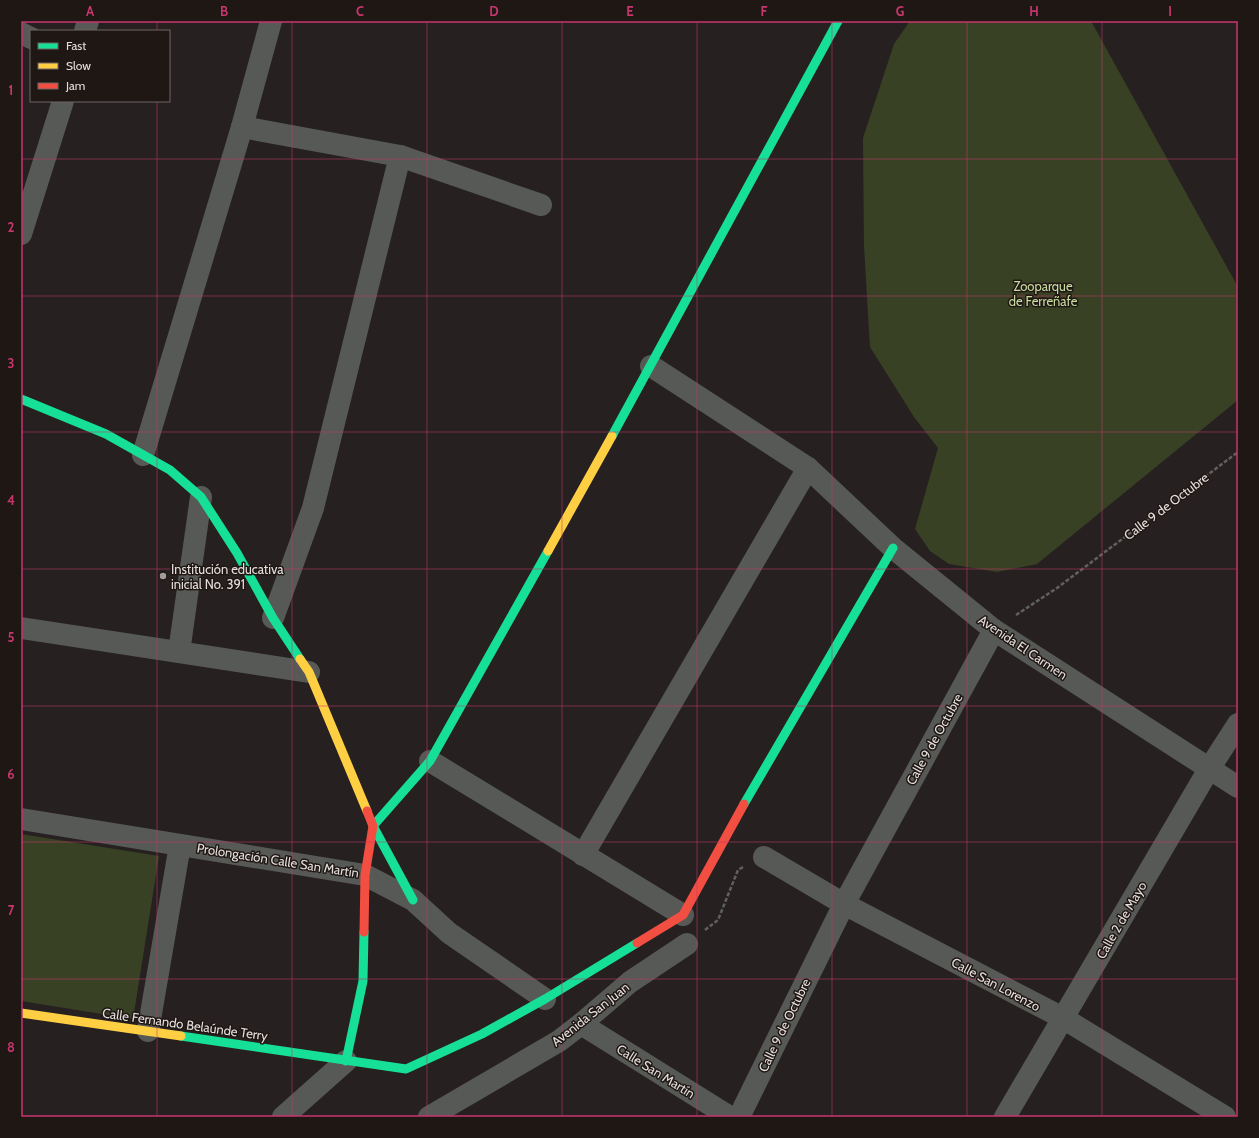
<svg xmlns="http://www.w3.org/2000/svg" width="1259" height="1138" font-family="Cabin,sans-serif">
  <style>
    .green { fill: #394125 }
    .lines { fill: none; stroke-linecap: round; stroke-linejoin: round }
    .path { stroke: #60615f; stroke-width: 2.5; stroke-dasharray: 4 2; stroke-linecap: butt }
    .street { stroke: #575956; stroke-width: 22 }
    .fast { stroke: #16e098; stroke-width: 9 }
    .slow { stroke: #ffcf43; stroke-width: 9 }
    .jam { stroke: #f24e42; stroke-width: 9 }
    .grid { fill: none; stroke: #c7366e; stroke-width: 1; stroke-opacity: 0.55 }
    .poi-dot { fill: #a29c9a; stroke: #1f1714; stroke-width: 1.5 }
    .labels { text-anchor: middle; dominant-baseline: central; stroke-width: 3; stroke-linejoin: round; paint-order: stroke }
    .park-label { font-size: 13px; fill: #c6db9e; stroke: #1f1714 }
    .street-label { font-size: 13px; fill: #e4dedc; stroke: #1f1714 }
    .poi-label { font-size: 13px; fill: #e4dedc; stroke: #1f1714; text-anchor: start }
    .neatline { fill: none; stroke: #c7366e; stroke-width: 1.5 }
    .grid-label { font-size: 13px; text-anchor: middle; font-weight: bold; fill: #c7366e }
  </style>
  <rect width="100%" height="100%" fill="#262120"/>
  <g class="green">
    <path d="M 910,21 L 1091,21 L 1238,287 L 1238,400 L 1037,564 L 997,572 L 949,564 L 930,551 L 915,529 L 938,448 L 914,417 L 870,347 L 864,246 L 863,138 L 894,44 Z"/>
    <path d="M 21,834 L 159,856 L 133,1019 L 21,1001 Z"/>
  </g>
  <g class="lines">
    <g class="path">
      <path d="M 1016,615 L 1057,588 L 1238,452"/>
      <path d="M 705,930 L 718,920 L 738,870 L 743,867"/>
    </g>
    <g class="street">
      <path d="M 85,31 L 88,21"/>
      <path d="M 21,33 L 31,38"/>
      <path d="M 242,127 L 400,156"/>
      <path d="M 21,234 L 63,101"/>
      <path d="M 651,366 L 808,468 L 893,548 L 994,630 L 1238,787"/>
      <path d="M 143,455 L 242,127 L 271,21"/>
      <path d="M 273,618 L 313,508 L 400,156 L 541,205"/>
      <path d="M 21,628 L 309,672"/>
      <path d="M 179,652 L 201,497"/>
      <path d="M 430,761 L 683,915"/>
      <path d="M 21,819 L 365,875 L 413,900 L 449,933 L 545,999"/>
      <path d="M 583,855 L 808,468"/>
      <path d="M 764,857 L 844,904 L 1063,1018 L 1225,1117"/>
      <path d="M 581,1024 L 730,1117"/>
      <path d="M 148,1031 L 180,845"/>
      <path d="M 283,1117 L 346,1061"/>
      <path d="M 429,1117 L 559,1041 L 581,1024 L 630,982 L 687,944"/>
      <path d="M 739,1117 L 844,904 L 994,630"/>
      <path d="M 1005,1117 L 1209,769 L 1238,724"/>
    </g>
    <g class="fast">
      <path d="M 21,399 L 106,434 L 170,470 L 201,497 L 237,553 L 273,618 L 300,659"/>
      <path d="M 612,436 L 838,21"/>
      <path d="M 744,804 L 893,548"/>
      <path d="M 413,900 L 373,826 L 430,761 L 548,551"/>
      <path d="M 181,1036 L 406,1069 L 482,1034 L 545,999 L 637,943"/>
      <path d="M 346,1061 L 363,981 L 364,932"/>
    </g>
    <g class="slow">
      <path d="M 548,551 L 612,436"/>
      <path d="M 300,659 L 309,672 L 367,811"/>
      <path d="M 21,1013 L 181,1036"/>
    </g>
    <g class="jam">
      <path d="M 364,932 L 365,875 L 373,826 L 367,811"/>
      <path d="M 637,943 L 683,915 L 744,804"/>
    </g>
  </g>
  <path class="grid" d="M 157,21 L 157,31M 292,21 L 292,1117M 427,21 L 427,1117M 562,21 L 562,1117M 697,21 L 697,1117M 832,21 L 832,1117M 967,21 L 967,1117M 1102,21 L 1102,1117M 157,101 L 157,1117M 21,159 L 1238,159M 21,296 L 1238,296M 21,432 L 1238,432M 21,569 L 1238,569M 21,706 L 1238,706M 21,842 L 1238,842M 21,979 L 1238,979"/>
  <circle class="poi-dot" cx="163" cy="576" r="4"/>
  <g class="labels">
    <g class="park-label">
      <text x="1043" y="286">Zooparque<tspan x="1043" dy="15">de Ferreñafe</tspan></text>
    </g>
    <g class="street-label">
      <text transform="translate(1166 506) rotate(-37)">Calle 9 de Octubre</text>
      <text transform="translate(1023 647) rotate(34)">Avenida El Carmen</text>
      <text transform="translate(934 739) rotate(-61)">Calle 9 de Octubre</text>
      <text transform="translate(278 860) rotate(9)">Prolongación Calle San Martín</text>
      <text transform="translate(1121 920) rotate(-60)">Calle 2 de Mayo</text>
      <text transform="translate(996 984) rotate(28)">Calle San Lorenzo</text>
      <text transform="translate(590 1014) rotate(-38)">Avenida San Juan</text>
      <text transform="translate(185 1024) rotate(8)">Calle Fernando Belaúnde Terry</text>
      <text transform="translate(784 1025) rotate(-64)">Calle 9 de Octubre</text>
      <text transform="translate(656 1071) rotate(32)">Calle San Martín</text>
    </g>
    <g class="poi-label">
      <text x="171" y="569">Institución educativa<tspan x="171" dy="15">inicial No. 391</tspan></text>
    </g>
  </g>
  <rect width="1259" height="1138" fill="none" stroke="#1f1714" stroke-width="44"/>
  <rect x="30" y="30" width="140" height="72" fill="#1f1714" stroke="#6e6764"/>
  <rect x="38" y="43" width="20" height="6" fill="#16e098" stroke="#6e6764"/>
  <text x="66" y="50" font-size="12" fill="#e4dedc">Fast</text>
  <rect x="38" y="63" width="20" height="6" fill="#ffcf43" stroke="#6e6764"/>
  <text x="66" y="70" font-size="12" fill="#e4dedc">Slow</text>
  <rect x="38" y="83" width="20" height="6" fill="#f24e42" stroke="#6e6764"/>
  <text x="66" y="90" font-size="12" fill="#e4dedc">Jam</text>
  <rect x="22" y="22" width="1215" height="1094" class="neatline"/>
  <g class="grid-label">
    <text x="90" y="16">A</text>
    <text x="224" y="16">B</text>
    <text x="360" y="16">C</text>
    <text x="494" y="16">D</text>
    <text x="630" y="16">E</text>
    <text x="764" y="16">F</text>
    <text x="900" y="16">G</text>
    <text x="1034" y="16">H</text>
    <text x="1170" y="16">I</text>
    <text x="11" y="95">1</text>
    <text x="11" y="232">2</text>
    <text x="11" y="368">3</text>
    <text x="11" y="505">4</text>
    <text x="11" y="642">5</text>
    <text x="11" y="779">6</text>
    <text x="11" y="915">7</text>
    <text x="11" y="1052">8</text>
  </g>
</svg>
